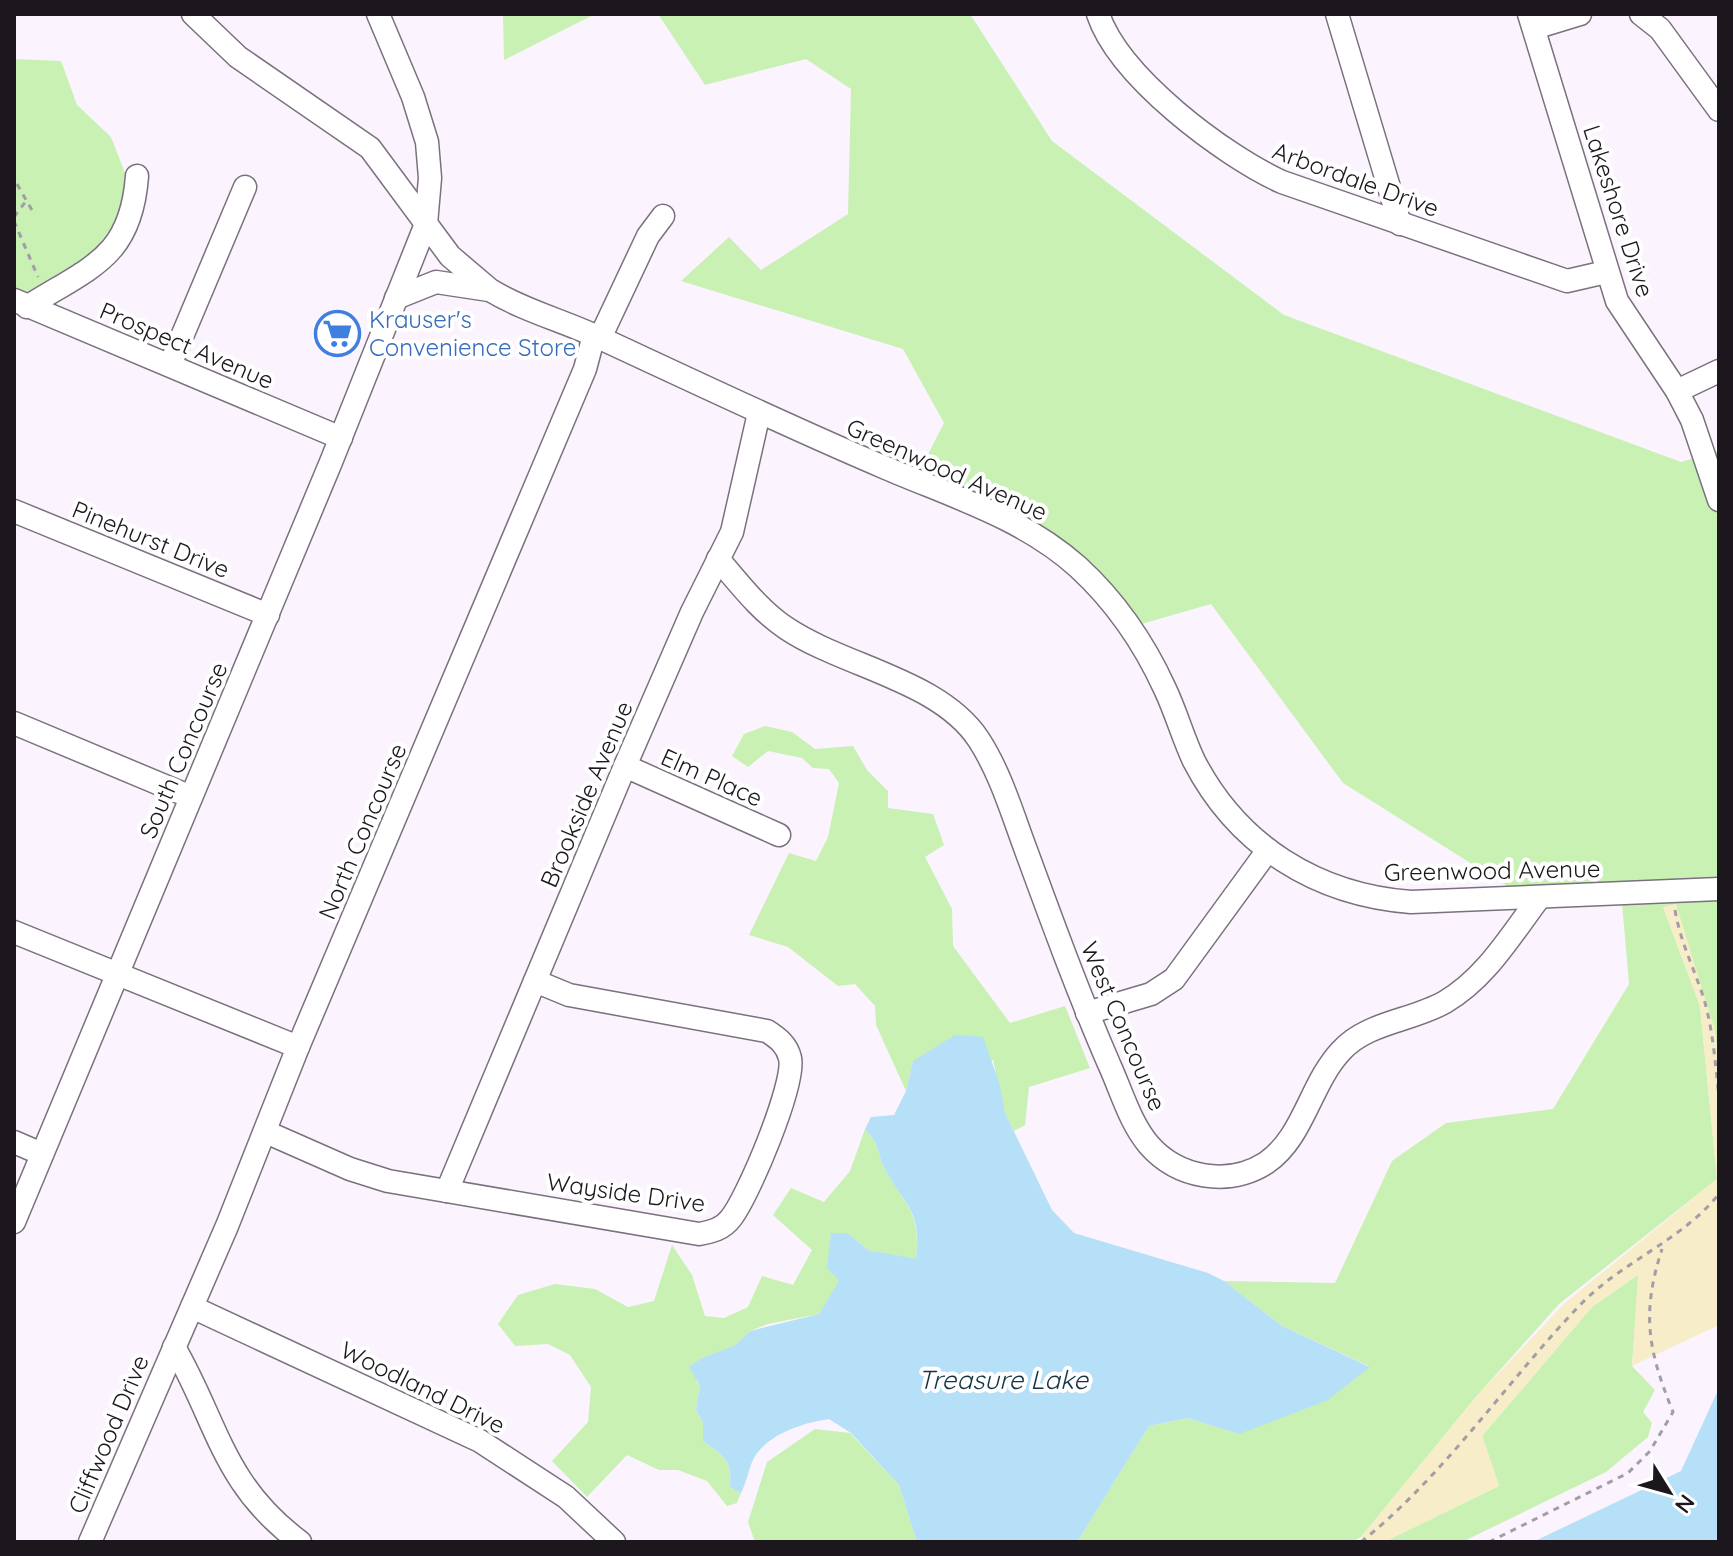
<svg xmlns="http://www.w3.org/2000/svg" width="1733" height="1556" font-family="Quicksand,sans-serif">
  <style>
    .green { fill: #c8f1b3 }
    .sand { fill: #f7edc8 }
    .water { fill: #b6dff8 }
    .lines { fill: none; stroke-linecap: round; stroke-linejoin: round }
    .minor-casing { stroke: #7b707e; stroke-width: 25 }
    .path { stroke: #a39da5; stroke-width: 3; stroke-dasharray: 6 6; stroke-linecap: butt }
    .minor { stroke: #fff; stroke-width: 22 }
    .labels { text-anchor: middle; dominant-baseline: central; stroke-width: 8; stroke-linejoin: round; paint-order: stroke }
    .street-label { font-size: 24px; fill: #1b171c; stroke: #fff }
    .shop-label { font-size: 24px; fill: #366cbe; stroke: #fff; text-anchor: start }
    .water-label { font-size: 26px; font-style: italic; fill: #143446; stroke: #fff }
  </style>
  <rect width="100%" height="100%" fill="#fbf4fe"/>
  <g class="green">
    <path d="M 503,14 L 595,14 L 504,60 Z"/>
    <path d="M 658,14 L 970,14 L 1052,141 L 1284,315 L 1681,462 L 1719,451 L 1719,1060 L 1714,1027 L 1663,907 L 1700,1006 L 1717,1179 L 1559,1304 L 1475,1398 L 1361,1537 L 1351,1542 L 1077,1542 L 1149,1426 L 1187,1418 L 1239,1434 L 1369,1366 L 1282,1326 L 1224,1281 L 1335,1283 L 1392,1161 L 1446,1123 L 1553,1109 L 1629,984 L 1621,892 L 1515,891 L 1343,783 L 1211,604 L 1131,627 L 1012,519 L 917,476 L 944,423 L 903,349 L 681,281 L 729,237 L 761,270 L 848,214 L 851,89 L 806,59 L 705,85 Z"/>
    <path d="M 14,59 L 61,61 L 77,105 L 111,137 L 127,178 L 120,215 L 93,253 L 22,295 L 14,291 Z"/>
    <path d="M 765,726 L 792,732 L 815,749 L 853,746 L 867,770 L 888,791 L 888,808 L 933,814 L 944,845 L 925,857 L 952,909 L 953,946 L 1010,1023 L 1065,1006 L 1090,1068 L 1029,1087 L 1025,1125 L 1014,1131 L 1005,1113 L 993,1060 L 913,1061 L 906,1091 L 876,1025 L 875,1006 L 855,984 L 838,986 L 788,947 L 749,935 L 789,853 L 816,861 L 828,837 L 839,783 L 829,769 L 813,768 L 802,758 L 768,751 L 748,767 L 732,756 L 744,734 Z"/>
    <path d="M 865,1129 C 882,1147 875,1149 884,1167 C 906,1209 921,1208 916,1260 L 868,1250 L 847,1233 L 831,1233 L 830,1249 L 840,1281 L 819,1314 L 768,1324 L 750,1331 L 737,1345 L 702,1358 L 696,1380 L 700,1386 L 696,1409 L 703,1423 L 703,1441 C 724,1455 733,1462 730,1487 L 741,1493 L 737,1503 L 727,1506 L 707,1481 L 678,1470 L 659,1470 L 627,1455 L 587,1497 L 552,1461 L 588,1422 L 591,1387 L 570,1355 L 548,1344 L 515,1346 L 498,1324 L 518,1295 L 555,1284 L 595,1289 L 628,1307 L 654,1301 L 672,1245 L 692,1275 L 705,1316 L 724,1318 L 748,1307 L 762,1276 L 793,1285 L 812,1250 L 773,1215 L 791,1188 L 824,1202 L 850,1171 Z"/>
    <path d="M 1639,1274 L 1632,1366 L 1655,1390 L 1643,1412 L 1652,1423 L 1648,1437 L 1606,1472 L 1462,1542 L 1384,1542 L 1499,1486 L 1482,1436 L 1592,1307 Z"/>
    <path d="M 815,1429 L 850,1433 L 899,1485 L 917,1542 L 755,1542 L 748,1522 L 767,1462 Z"/>
  </g>
  <path class="sand" d="M 1676,904 L 1714,1027 L 1719,1060 L 1719,1325 L 1632,1366 L 1638,1275 L 1592,1307 L 1482,1436 L 1499,1486 L 1384,1542 L 1365,1542 L 1361,1537 L 1475,1398 L 1565,1303 L 1717,1179 L 1700,1006 L 1663,907 Z"/>
  <g class="water">
    <path d="M 955,1035 L 983,1037 L 999,1082 L 1005,1113 L 1052,1210 L 1074,1233 L 1208,1273 L 1224,1281 L 1282,1326 L 1370,1367 L 1328,1400 L 1239,1434 L 1187,1418 L 1149,1426 L 1077,1542 L 917,1542 L 899,1485 L 851,1433 L 829,1419 C 802,1423 764,1435 752,1462 C 748,1473 746,1483 741,1493 L 730,1487 C 733,1462 724,1455 703,1441 L 703,1423 L 696,1409 L 700,1386 L 689,1367 L 702,1358 L 736,1345 L 750,1331 L 819,1314 L 839,1281 L 827,1268 L 831,1233 L 847,1233 L 868,1250 L 916,1259 C 922,1208 905,1208 884,1167 C 875,1149 882,1147 865,1129 L 871,1117 L 894,1115 L 906,1091 L 913,1061 Z"/>
    <path d="M 1719,1388 L 1719,1542 L 1533,1542 L 1681,1471 Z"/>
  </g>
  <g class="lines">
    <defs>
      <g id="minor">
        <path d="M 193,14 L 238,57 L 370,148 L 450,256 L 490,290 C 525,311 564,321 600,338 C 695,382 789,427 886,468 C 951,496 1024,518 1078,567 C 1115,601 1144,643 1165,689 C 1176,712 1183,738 1194,761 C 1238,846 1317,895 1411,902 L 1719,889"/>
        <path d="M 1098,14 C 1119,77 1223,155 1282,182 L 1567,281 L 1606,272"/>
        <path d="M 1337,14 L 1400,224"/>
        <path d="M 1529,14 L 1617,301 L 1677,391 L 1692,420 L 1719,500"/>
        <path d="M 1641,14 L 1660,29 L 1719,110"/>
        <path d="M 1534,28 L 1580,14"/>
        <path d="M 396,298 L 436,282 L 489,290"/>
        <path d="M 14,300 L 341,438"/>
        <path d="M 27,307 C 90,267 131,258 137,176"/>
        <path d="M 600,338 L 648,236 L 663,216"/>
        <path d="M 170,365 L 245,187"/>
        <path d="M 1677,391 L 1719,371"/>
        <path d="M 14,511 L 268,615"/>
        <path d="M 718,559 C 739,583 759,610 786,628 C 844,667 940,680 979,740 C 1001,774 1013,816 1027,853 C 1053,924 1079,995 1109,1064 C 1121,1090 1130,1123 1149,1145 C 1178,1178 1228,1187 1266,1163 C 1304,1137 1310,1084 1341,1051 C 1367,1022 1412,1021 1445,1002 C 1486,978 1511,935 1539,898"/>
        <path d="M 14,723 L 191,797"/>
        <path d="M 625,766 L 779,835"/>
        <path d="M 14,932 L 298,1047"/>
        <path d="M 1087,1013 L 1151,994 L 1174,979 L 1268,850"/>
        <path d="M 266,1132 L 350,1169 L 388,1181 L 699,1234 C 711,1232 723,1229 731,1218 C 748,1197 796,1083 790,1058 C 787,1045 778,1038 767,1031 L 569,995 L 535,981"/>
        <path d="M 14,1142 L 42,1154"/>
        <path d="M 447,1191 L 625,766 L 692,612 L 732,532 L 759,413"/>
        <path d="M 14,1222 L 331,462 L 426,224 L 430,178 L 427,142 L 413,97 L 378,14"/>
        <path d="M 192,1307 L 480,1441 L 566,1497 L 614,1542"/>
        <path d="M 174,1347 C 218,1423 222,1484 300,1542"/>
        <path d="M 90,1542 L 227,1226 L 298,1047 L 585,369 L 594,335"/>
      </g>
    </defs>
    <use href="#minor" class="minor-casing"/>
    <g class="path">
      <path d="M 17,184 L 33,212"/>
      <path d="M 14,217 L 26,201"/>
      <path d="M 14,221 L 38,277"/>
      <path d="M 1675,910 C 1680,940 1692,964 1702,993 C 1713,1026 1715,1062 1719,1097"/>
      <path d="M 1361,1542 C 1446,1474 1507,1381 1581,1304 C 1623,1261 1681,1241 1719,1194"/>
      <path d="M 1489,1542 L 1628,1473 L 1650,1451 L 1673,1412 C 1648,1350 1641,1314 1662,1249"/>
    </g>
    <use href="#minor" class="minor"/>
  </g>
  <defs>
    <symbol id="supermarket-ring" viewBox="-11 -11 22 22"><circle r="9.5" fill="#fff" stroke="#3f7fe0" stroke-width="1.5"/><path d="M-6-5.5h2.5l.6 2H6L4.5 2H-2.5L-4.4-4H-6ZM-1.5 3.2a1.3 1.3 0 1 0 .1 0ZM3 3.2a1.3 1.3 0 1 0 .1 0Z" fill="#3f7fe0"/></symbol>
  </defs>
  <g fill-rule="evenodd">
    <use href="#supermarket-ring" x="312" y="308" width="51" height="51"/>
  </g>
  <g class="labels">
    <g class="street-label">
      <text transform="translate(1356 179) rotate(20)">Arbordale Drive</text>
      <text transform="translate(1619 211) rotate(72)">Lakeshore Drive</text>
      <text transform="translate(187 345) rotate(23)">Prospect Avenue</text>
      <text transform="translate(947 469) rotate(24)">Greenwood Avenue</text>
      <text transform="translate(151 539) rotate(22)">Pinehurst Drive</text>
      <text transform="translate(183 750) rotate(-67)">South Concourse</text>
      <text transform="translate(712 777) rotate(24)">Elm Place</text>
      <text transform="translate(586 794) rotate(-67)">Brookside Avenue</text>
      <text transform="translate(362 831) rotate(-67)">North Concourse</text>
      <text transform="translate(1492 870) rotate(-1)">Greenwood Avenue</text>
      <text transform="translate(1124 1026) rotate(67)">West Concourse</text>
      <text transform="translate(626 1192) rotate(8)">Wayside Drive</text>
      <text transform="translate(423 1387) rotate(26)">Woodland Drive</text>
      <text transform="translate(108 1434) rotate(-67)">Cliffwood Drive</text>
    </g>
    <g class="shop-label">
      <text x="369" y="319">Krauser's<tspan x="369" dy="28">Convenience Store</tspan></text>
    </g>
    <g class="water-label">
      <text x="1003" y="1379">Treasure Lake</text>
    </g>
  </g>
  <rect width="1733" height="1556" fill="none" stroke="#1b171c" stroke-width="32"/>
  <g transform="translate(1669 1492) rotate(127)" stroke="#ffffff" stroke-width="6" paint-order="stroke">
  <path d="M0-6L14 30L0 20L-14 30Z" fill="#1b171c"/>
  <text y="-12" font-size="22" font-weight="bold" text-anchor="middle" fill="#1b171c">N</text>
  </g>
</svg>
